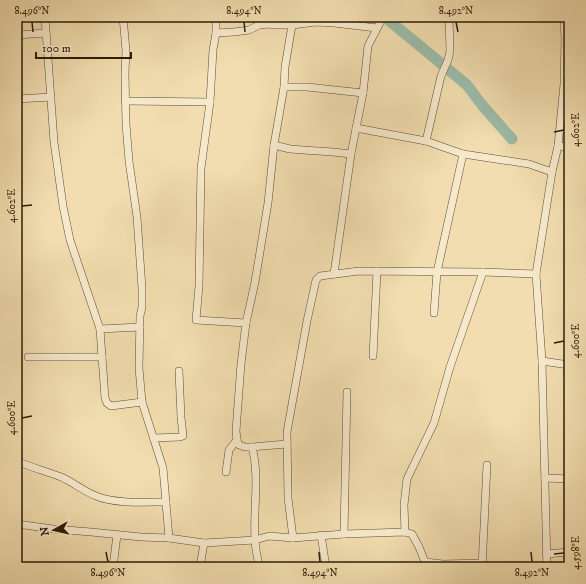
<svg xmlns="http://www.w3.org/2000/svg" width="586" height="584" font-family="'IM FELL DW Pica',serif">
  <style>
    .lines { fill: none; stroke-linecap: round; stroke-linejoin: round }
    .river { stroke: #9bbca9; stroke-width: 11 }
    .street-casing { stroke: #5d4c30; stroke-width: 8 }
    .street { stroke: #f6e9cb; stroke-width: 7 }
    .ticks { fill: none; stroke: #2c1c06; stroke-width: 1.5 }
    .neatline { fill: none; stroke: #2c1c06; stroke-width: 1.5 }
    .ticks-label { font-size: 10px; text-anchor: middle; fill: #2c1c06 }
  </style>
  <rect width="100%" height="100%" fill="#f1ddaf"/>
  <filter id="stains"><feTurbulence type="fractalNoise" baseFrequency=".005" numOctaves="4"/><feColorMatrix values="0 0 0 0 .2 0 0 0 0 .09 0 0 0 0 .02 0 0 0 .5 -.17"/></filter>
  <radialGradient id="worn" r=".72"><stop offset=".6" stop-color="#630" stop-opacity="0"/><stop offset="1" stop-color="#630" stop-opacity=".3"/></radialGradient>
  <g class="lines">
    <path class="river" d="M 385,17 L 387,19 L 420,46 L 467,85 L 482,105 L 512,139"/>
    <defs>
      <g id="street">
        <path d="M 45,17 L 54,142 L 63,206 L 70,240 L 100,329 L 105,398 L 107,403 L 111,406 L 142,402"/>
        <path d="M 123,17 L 126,50 L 125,73 L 126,124 L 129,161 L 137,217 L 142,288 L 142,307 L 140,316 L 139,368 L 142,402 L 163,468 L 169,538"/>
        <path d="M 216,17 L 216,33 L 213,50 L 210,102 L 201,168 L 199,286 L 196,320 L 246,323"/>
        <path d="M 259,17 L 259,25"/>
        <path d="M 216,33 L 234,32 L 249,30 L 259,25 L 268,24 L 276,25 L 292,25 L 316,22 L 334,23 L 377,28"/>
        <path d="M 17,35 L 46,33"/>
        <path d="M 284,87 L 307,87 L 363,93"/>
        <path d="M 17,99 L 51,97"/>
        <path d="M 125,101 L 210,102"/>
        <path d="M 356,128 L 426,141 L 463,154 L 529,164 L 552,172"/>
        <path d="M 426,141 L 441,76 L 448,60 L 450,51 L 449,17"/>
        <path d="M 274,145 L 290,149 L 303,150 L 333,152 L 351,154"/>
        <path d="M 558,146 L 569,147"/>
        <path d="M 334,274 L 351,154 L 363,93 L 368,46 L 383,17"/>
        <path d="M 434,313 L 437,272 L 463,154"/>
        <path d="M 100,329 L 140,327"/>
        <path d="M 373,356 L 377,271"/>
        <path d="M 28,357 L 102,357"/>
        <path d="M 542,361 L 569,365"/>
        <path d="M 154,438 L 180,437 L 183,436 L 181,417 L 179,371"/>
        <path d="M 252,447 L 287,444"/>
        <path d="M 17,461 C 32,468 46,471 61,477 C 73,482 83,491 96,496 C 115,504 145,502 166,502"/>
        <path d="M 226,472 L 229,450 L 237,440"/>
        <path d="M 545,478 L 569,479"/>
        <path d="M 17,524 L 53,529 L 91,532 L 141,537 L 169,538 L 204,543 L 255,540 L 269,536 L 293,538 L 344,534 L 405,532 L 412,534 L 419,547 L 425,562 L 443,564 L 482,563"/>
        <path d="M 405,532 L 404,505 L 407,479 L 434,423 L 450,367 L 483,272"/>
        <path d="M 344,534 L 347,392"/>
        <path d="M 321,535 L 326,567"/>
        <path d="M 293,538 L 288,498 L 287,432 L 307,321 L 316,280 L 320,276 L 359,271 L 483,272 L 536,274"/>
        <path d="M 546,554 L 569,552"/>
        <path d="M 113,567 L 117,535"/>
        <path d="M 200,567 L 204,543"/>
        <path d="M 259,567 C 258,558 255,549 255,539 C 253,509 260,477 252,447 L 245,447 L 239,445 L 237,440 L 236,431 L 241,364 L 246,323 L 255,282 L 268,203 L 274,145 L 284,87 L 285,67 L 292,25 L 293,17"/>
        <path d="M 482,567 L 487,465"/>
        <path d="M 547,567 L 542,361 L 536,274 L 552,172 L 558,146 L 564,84 L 565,39 L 564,17"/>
      </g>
    </defs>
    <use href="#street" class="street-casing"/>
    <use href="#street" class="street"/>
  </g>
  <path class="ticks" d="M 32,22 L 33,32M 244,22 L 245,32M 456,22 L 458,32M 554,132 L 564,130M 22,206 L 32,205M 554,343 L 564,341M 22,418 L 32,416M 106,552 L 108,562M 319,552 L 320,562M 531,552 L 532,562M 554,554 L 564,553"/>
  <rect width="586" height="584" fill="none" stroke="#f1ddaf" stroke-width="44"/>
  <g transform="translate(54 530) rotate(262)" stroke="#f6e9cb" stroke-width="3" paint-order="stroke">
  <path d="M0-3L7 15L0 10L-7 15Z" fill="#2c1c06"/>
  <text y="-6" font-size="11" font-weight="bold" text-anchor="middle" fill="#2c1c06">N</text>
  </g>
  <path d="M36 52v6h95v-6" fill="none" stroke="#2c1c06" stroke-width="2"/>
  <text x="42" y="52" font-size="12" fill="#2c1c06" stroke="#f6e9cb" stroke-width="3" paint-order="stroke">100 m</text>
  <rect x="22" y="22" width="542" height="540" class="neatline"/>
  <g class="ticks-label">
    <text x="32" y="14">8.496°N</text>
    <text x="244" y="14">8.494°N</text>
    <text x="456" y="14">8.492°N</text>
    <text transform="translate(575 130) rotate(-90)" y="4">4.602°E</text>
    <text transform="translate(11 206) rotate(-90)" y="4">4.602°E</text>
    <text transform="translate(575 341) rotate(-90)" y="4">4.600°E</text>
    <text transform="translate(11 418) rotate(-90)" y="4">4.600°E</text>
    <text transform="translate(575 553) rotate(-90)" y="4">4.598°E</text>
    <text x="108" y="576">8.496°N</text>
    <text x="320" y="576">8.494°N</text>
    <text x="532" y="576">8.492°N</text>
  </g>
  <rect width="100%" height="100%" filter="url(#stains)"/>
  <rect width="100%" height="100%" fill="url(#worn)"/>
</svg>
